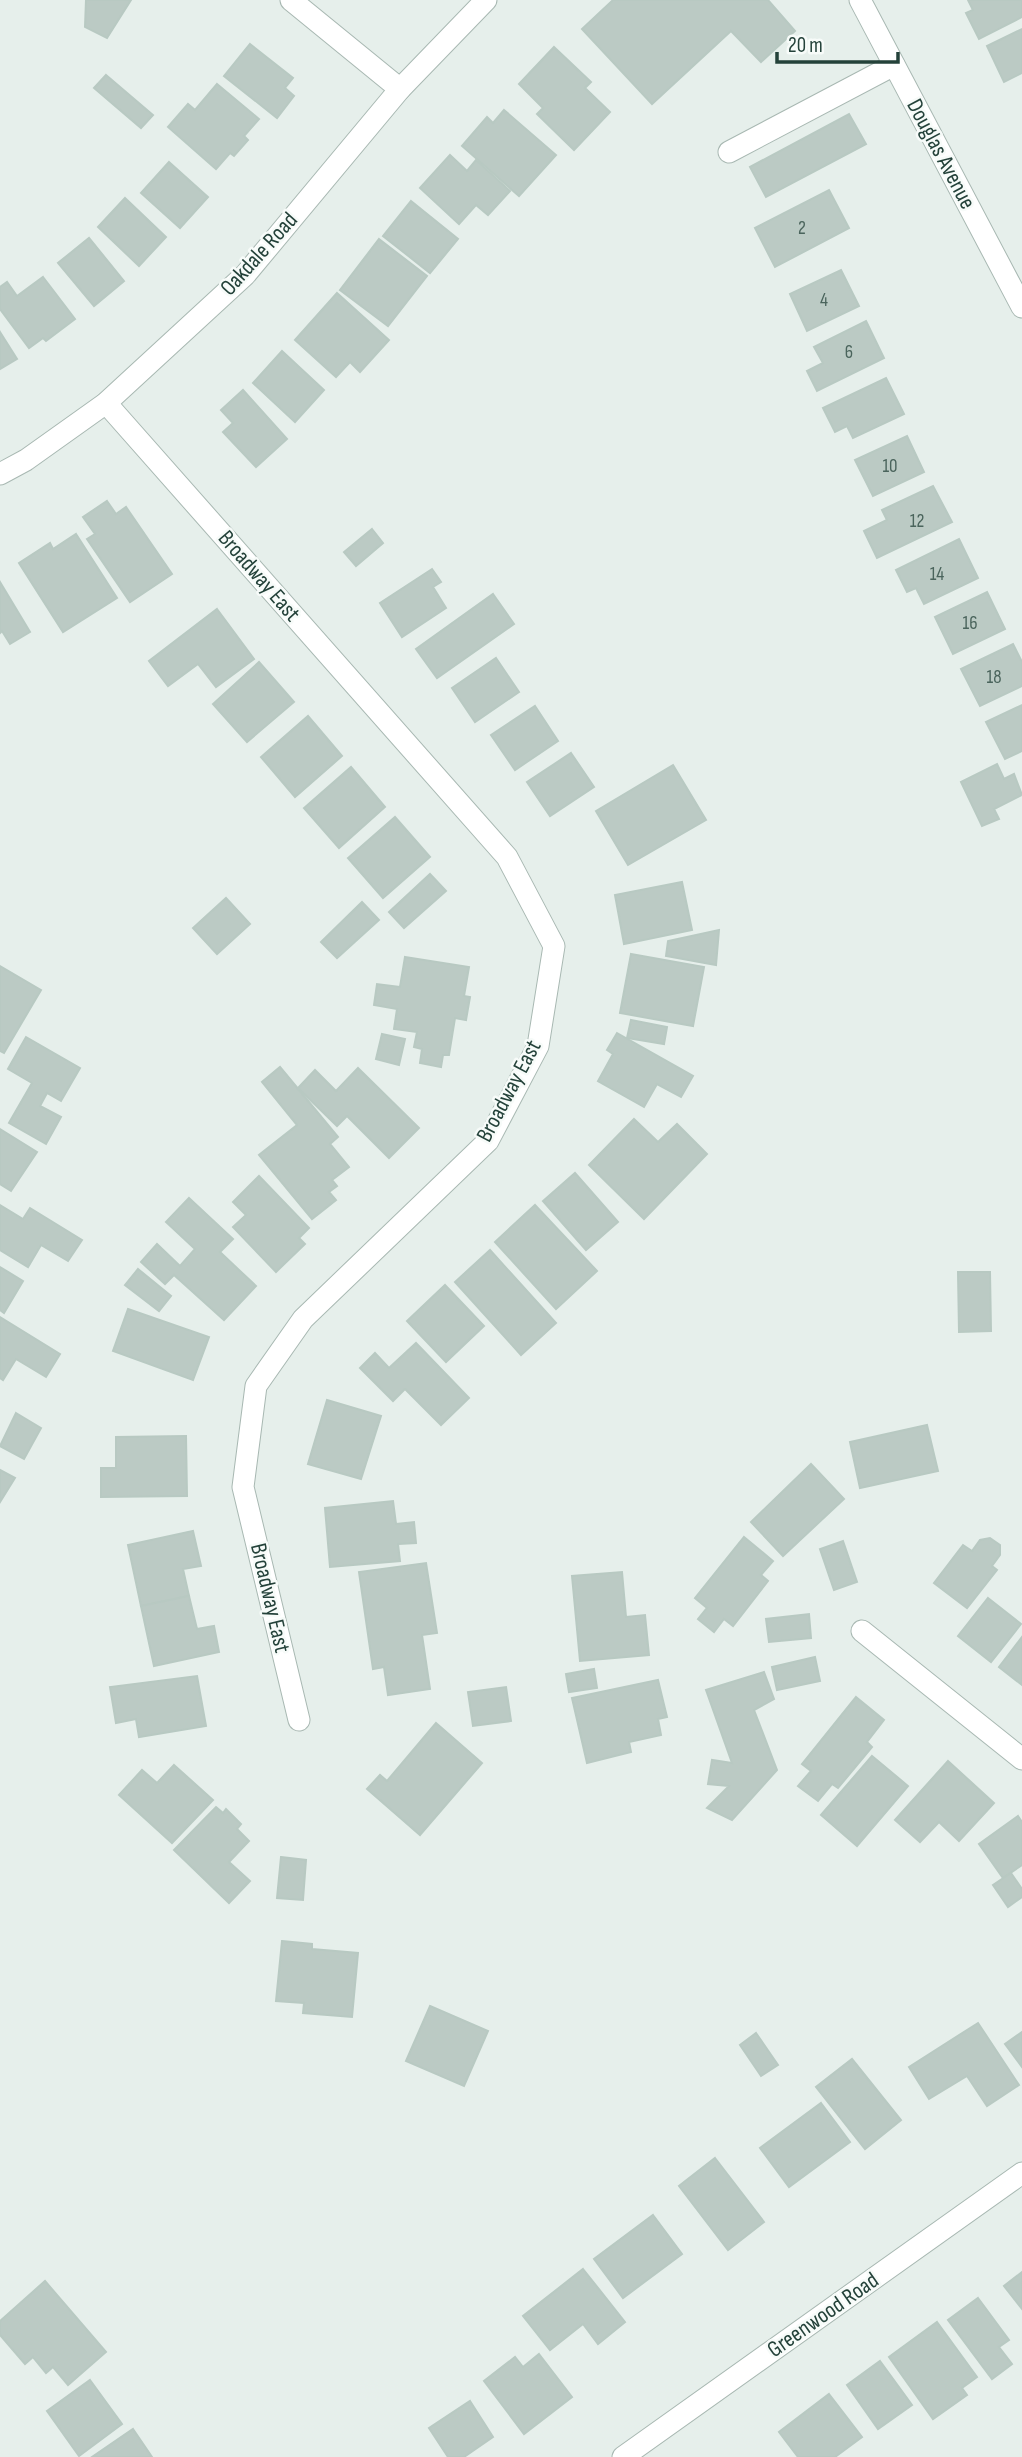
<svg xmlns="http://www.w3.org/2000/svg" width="1022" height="2457" font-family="'Sofia Sans Condensed',sans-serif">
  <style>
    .building { fill: #bbcac4; stroke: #b8c9c2; stroke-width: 2 }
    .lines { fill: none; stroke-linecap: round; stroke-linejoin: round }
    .minor-casing { stroke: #a8b8b2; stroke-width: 23 }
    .minor { stroke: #fff; stroke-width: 21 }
    .labels { text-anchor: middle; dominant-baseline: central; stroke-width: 5; stroke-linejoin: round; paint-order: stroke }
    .number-label { font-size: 19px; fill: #4a645c }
    .street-label { font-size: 23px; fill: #24423a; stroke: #f7fbf9 }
  </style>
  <rect width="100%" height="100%" fill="#e6efeb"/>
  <g class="building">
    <path d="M 86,0 L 131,0 L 107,38 L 85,27 Z"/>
    <path d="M 613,0 L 768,0 L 795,31 L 761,62 L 731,31 L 652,104 L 582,29 Z"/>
    <path d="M 968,0 L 1022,0 L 1022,17 L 979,39 L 966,13 L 973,10 Z"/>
    <path d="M 1022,29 L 1022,73 L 1004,82 L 987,46 Z"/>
    <path d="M 250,44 L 293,78 L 285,88 L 294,96 L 277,118 L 224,76 Z"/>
    <path d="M 554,47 L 591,82 L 585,88 L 610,112 L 574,150 L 537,114 L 543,108 L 519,84 Z"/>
    <path d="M 106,75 L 153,115 L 141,128 L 94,88 Z"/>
    <path d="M 217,84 L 259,119 L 244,136 L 248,140 L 234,156 L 230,153 L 216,169 L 168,127 L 188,104 L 195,110 Z"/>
    <path d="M 504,110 L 556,155 L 519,196 L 462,146 L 487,117 L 493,123 Z"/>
    <path d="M 849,114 L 866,144 L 766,197 L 750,167 Z"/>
    <path d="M 450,155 L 467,171 L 476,160 L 510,191 L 488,215 L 476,205 L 459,224 L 420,188 Z"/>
    <path d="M 169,162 L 208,197 L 180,228 L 141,193 Z"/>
    <path d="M 829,190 L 849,228 L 775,267 L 755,228 Z"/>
    <path d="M 125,198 L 166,237 L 139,266 L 98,227 Z"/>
    <path d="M 411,201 L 458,239 L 430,273 L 383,236 Z"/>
    <path d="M 89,238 L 124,281 L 94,306 L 58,263 Z"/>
    <path d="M 379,239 L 427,276 L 388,326 L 340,290 Z"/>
    <path d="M 841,270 L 859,306 L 807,331 L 790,294 Z"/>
    <path d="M 43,277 L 75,319 L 46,341 L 43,338 L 29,348 L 0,309 L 0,287 L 7,282 L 17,296 Z"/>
    <path d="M 337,293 L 389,340 L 360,372 L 350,362 L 336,377 L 295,340 Z"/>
    <path d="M 866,321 L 884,358 L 817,391 L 807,371 L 823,363 L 814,347 Z"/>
    <path d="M 0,332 L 17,359 L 0,369 Z"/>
    <path d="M 282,351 L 324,390 L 295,422 L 253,383 Z"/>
    <path d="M 886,378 L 904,414 L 853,438 L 847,426 L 835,432 L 823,408 Z"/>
    <path d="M 243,390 L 287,439 L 256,467 L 223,432 L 233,423 L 221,410 Z"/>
    <path d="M 907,436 L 924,472 L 873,496 L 855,460 Z"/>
    <path d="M 933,486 L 952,522 L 877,558 L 864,531 L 887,520 L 882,510 Z"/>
    <path d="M 107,501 L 116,514 L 126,507 L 172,574 L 130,602 L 87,539 L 95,534 L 83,517 Z"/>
    <path d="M 372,529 L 383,543 L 356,566 L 344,552 Z"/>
    <path d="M 76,534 L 117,598 L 63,632 L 19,563 L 50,543 L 53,549 Z"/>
    <path d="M 959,539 L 978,578 L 924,604 L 916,588 L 907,592 L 896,570 Z"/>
    <path d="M 432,569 L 441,582 L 433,587 L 446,608 L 402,637 L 380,603 Z"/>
    <path d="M 0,582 L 30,632 L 10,644 L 2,631 L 0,633 Z"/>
    <path d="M 987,592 L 1005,629 L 953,654 L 935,617 Z"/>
    <path d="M 493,594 L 514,624 L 437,678 L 416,649 Z"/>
    <path d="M 217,609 L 254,659 L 216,687 L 198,664 L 168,686 L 149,661 Z"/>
    <path d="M 1013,644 L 1022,662 L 1022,686 L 980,706 L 961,669 Z"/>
    <path d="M 496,658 L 519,692 L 475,722 L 452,688 Z"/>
    <path d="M 259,662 L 294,702 L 247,742 L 213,704 Z"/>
    <path d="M 1022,705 L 1022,751 L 1005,759 L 986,722 Z"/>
    <path d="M 535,706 L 558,741 L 515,770 L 491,735 Z"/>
    <path d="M 308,716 L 342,756 L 295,797 L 261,757 Z"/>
    <path d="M 571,753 L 594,787 L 550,816 L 527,782 Z"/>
    <path d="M 997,764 L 1004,779 L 1014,774 L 1022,795 L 994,809 L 999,819 L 982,826 L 961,782 Z"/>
    <path d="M 673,765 L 706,820 L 628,865 L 596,811 Z"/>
    <path d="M 351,767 L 385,807 L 339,848 L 304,808 Z"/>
    <path d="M 395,817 L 430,857 L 383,898 L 348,858 Z"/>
    <path d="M 430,874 L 446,891 L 404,928 L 389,912 Z"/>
    <path d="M 682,882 L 692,930 L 624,944 L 615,895 Z"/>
    <path d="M 226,898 L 250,924 L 217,954 L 193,928 Z"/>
    <path d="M 362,902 L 379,920 L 337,958 L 321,942 Z"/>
    <path d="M 719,930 L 716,965 L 666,956 L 668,941 Z"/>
    <path d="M 631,954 L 704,967 L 693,1026 L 620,1013 Z"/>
    <path d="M 405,957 L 469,967 L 464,996 L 470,997 L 466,1020 L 455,1018 L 449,1055 L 443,1055 L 441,1067 L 420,1063 L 422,1049 L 414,1047 L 417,1032 L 394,1029 L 397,1009 L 374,1005 L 377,984 L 400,987 Z"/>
    <path d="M 0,966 L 41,990 L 4,1053 L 0,1051 Z"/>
    <path d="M 631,1020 L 667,1027 L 664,1044 L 627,1038 Z"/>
    <path d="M 617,1033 L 693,1076 L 681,1097 L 657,1084 L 644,1107 L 598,1081 L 613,1054 L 607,1050 Z"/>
    <path d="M 382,1034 L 405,1039 L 399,1065 L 376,1059 Z"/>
    <path d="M 26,1037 L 80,1068 L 61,1101 L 47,1093 L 40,1106 L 61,1117 L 46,1144 L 9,1123 L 32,1083 L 8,1069 Z"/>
    <path d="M 280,1067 L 338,1137 L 330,1144 L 349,1167 L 332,1180 L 337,1186 L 329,1192 L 336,1200 L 312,1219 L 259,1155 L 297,1125 L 262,1082 Z"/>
    <path d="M 358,1068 L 419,1128 L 389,1158 L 347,1116 L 337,1126 L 298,1088 L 315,1070 L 336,1091 Z"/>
    <path d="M 634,1119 L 658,1142 L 677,1124 L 707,1154 L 644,1219 L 589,1165 Z"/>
    <path d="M 0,1129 L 37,1152 L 11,1191 L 0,1184 Z"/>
    <path d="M 575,1173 L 618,1222 L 586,1250 L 543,1201 Z"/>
    <path d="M 259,1176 L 309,1228 L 299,1238 L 305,1244 L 276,1272 L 233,1227 L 246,1215 L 233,1202 Z"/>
    <path d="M 189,1198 L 233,1239 L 220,1252 L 256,1286 L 224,1320 L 174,1275 L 165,1284 L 141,1262 L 157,1244 L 180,1266 L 195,1249 L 166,1222 Z"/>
    <path d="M 0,1205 L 23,1219 L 30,1208 L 82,1240 L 68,1261 L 41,1245 L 28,1267 L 0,1250 Z"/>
    <path d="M 535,1205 L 597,1271 L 556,1309 L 495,1242 Z"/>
    <path d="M 490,1250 L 556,1323 L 521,1355 L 455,1282 Z"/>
    <path d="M 0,1267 L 23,1281 L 4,1313 L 0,1310 Z"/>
    <path d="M 138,1269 L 171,1296 L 159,1311 L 125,1285 Z"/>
    <path d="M 958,1272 L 990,1272 L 991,1331 L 959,1332 Z"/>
    <path d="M 445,1285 L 484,1326 L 446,1362 L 407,1321 Z"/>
    <path d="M 128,1309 L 209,1337 L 193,1380 L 113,1351 Z"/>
    <path d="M 0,1317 L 60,1354 L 46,1377 L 16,1359 L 3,1380 L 0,1378 Z"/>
    <path d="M 416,1343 L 469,1398 L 441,1425 L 405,1389 L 393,1401 L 360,1368 L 375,1353 L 389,1368 Z"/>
    <path d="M 327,1400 L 381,1416 L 361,1479 L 308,1464 Z"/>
    <path d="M 16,1413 L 41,1428 L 24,1459 L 0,1446 Z"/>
    <path d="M 927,1425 L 938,1471 L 860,1488 L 850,1442 Z"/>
    <path d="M 186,1436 L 187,1496 L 101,1497 L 101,1468 L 116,1468 L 116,1437 Z"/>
    <path d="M 811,1464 L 844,1499 L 783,1556 L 751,1522 Z"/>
    <path d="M 0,1470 L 15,1478 L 0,1502 Z"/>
    <path d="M 393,1501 L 396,1524 L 414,1522 L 416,1543 L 398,1544 L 400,1561 L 330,1567 L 325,1508 Z"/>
    <path d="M 193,1531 L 201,1566 L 183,1569 L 189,1596 L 141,1606 L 128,1545 Z"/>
    <path d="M 744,1537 L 773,1561 L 761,1575 L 768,1581 L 733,1626 L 724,1619 L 714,1632 L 698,1619 L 707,1608 L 695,1598 Z"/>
    <path d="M 990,1538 L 1000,1545 L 1000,1555 L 992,1566 L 997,1570 L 967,1608 L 934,1583 L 963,1545 L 972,1551 L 980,1540 Z"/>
    <path d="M 843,1541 L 857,1582 L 834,1590 L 820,1549 Z"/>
    <path d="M 426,1563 L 437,1633 L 422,1635 L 430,1689 L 388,1695 L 384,1667 L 373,1669 L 359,1572 Z"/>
    <path d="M 622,1572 L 626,1617 L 645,1615 L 649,1655 L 580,1661 L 572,1576 Z"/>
    <path d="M 189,1596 L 197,1629 L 214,1626 L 219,1652 L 154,1666 L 141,1606 Z"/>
    <path d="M 988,1598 L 1021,1624 L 991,1662 L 958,1636 Z"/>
    <path d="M 809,1614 L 811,1638 L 769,1642 L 766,1619 Z"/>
    <path d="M 1022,1637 L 1022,1685 L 999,1667 Z"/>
    <path d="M 815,1657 L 820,1681 L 777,1690 L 772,1667 Z"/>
    <path d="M 594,1669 L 597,1688 L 569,1692 L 566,1674 Z"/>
    <path d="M 764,1672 L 774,1699 L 754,1710 L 777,1770 L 732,1820 L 707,1808 L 729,1786 L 708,1784 L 712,1760 L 732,1763 L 706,1690 Z"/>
    <path d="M 197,1676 L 206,1726 L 139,1737 L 136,1719 L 116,1723 L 110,1687 Z"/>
    <path d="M 658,1680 L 667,1717 L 658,1719 L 661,1735 L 629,1742 L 631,1752 L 587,1763 L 572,1698 Z"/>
    <path d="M 506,1687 L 511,1721 L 473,1726 L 468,1692 Z"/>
    <path d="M 856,1697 L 884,1720 L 867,1742 L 872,1747 L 838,1788 L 832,1784 L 818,1801 L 798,1786 L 811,1771 L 802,1764 Z"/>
    <path d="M 436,1723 L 482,1763 L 420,1835 L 367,1789 L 380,1775 L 387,1781 Z"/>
    <path d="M 872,1756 L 908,1786 L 857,1846 L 821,1815 Z"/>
    <path d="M 948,1761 L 994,1803 L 959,1841 L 939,1822 L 920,1842 L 895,1820 Z"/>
    <path d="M 174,1765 L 213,1800 L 172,1843 L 119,1795 L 142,1770 L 157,1783 Z"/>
    <path d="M 216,1807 L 223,1813 L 226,1809 L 241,1824 L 237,1829 L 249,1841 L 229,1862 L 250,1881 L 229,1903 L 174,1850 Z"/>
    <path d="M 1018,1816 L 1022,1822 L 1022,1865 L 1003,1878 L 979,1844 Z"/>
    <path d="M 281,1857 L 306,1860 L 303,1900 L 277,1898 Z"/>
    <path d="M 1011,1873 L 1022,1889 L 1022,1897 L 1008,1907 L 993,1885 Z"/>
    <path d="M 282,1941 L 312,1944 L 312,1949 L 358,1953 L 352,2017 L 303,2013 L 304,2003 L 276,2001 Z"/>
    <path d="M 430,2006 L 488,2031 L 464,2086 L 406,2061 Z"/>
    <path d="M 978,2023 L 1019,2085 L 987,2106 L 967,2076 L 929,2099 L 909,2067 Z"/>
    <path d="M 1022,2032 L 1022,2067 L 1005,2044 Z"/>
    <path d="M 756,2033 L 778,2065 L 761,2076 L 740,2045 Z"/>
    <path d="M 852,2059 L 901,2120 L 865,2149 L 816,2087 Z"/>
    <path d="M 821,2103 L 850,2142 L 789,2187 L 760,2148 Z"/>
    <path d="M 715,2158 L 764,2222 L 728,2250 L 679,2186 Z"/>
    <path d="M 653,2215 L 682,2254 L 623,2298 L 594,2259 Z"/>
    <path d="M 583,2269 L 625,2322 L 598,2344 L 583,2324 L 550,2350 L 523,2316 Z"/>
    <path d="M 1022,2272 L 1022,2309 L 1004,2286 Z"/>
    <path d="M 45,2281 L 106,2352 L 68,2385 L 53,2367 L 46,2373 L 33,2357 L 25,2364 L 0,2335 L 0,2321 Z"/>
    <path d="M 978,2298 L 1009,2340 L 999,2347 L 1012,2364 L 992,2379 L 948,2320 Z"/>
    <path d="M 937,2322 L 977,2377 L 962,2388 L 967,2395 L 933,2419 L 889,2357 Z"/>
    <path d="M 539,2354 L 572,2397 L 524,2434 L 484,2381 L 515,2357 L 523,2367 Z"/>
    <path d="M 880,2361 L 912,2405 L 878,2429 L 847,2385 Z"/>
    <path d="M 90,2380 L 122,2424 L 79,2456 L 47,2411 Z"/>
    <path d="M 829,2394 L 862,2437 L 835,2457 L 798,2457 L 779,2432 Z"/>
    <path d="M 470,2401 L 493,2437 L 464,2457 L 448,2457 L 429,2428 Z"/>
    <path d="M 133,2429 L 152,2457 L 92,2457 Z"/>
  </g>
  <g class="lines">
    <defs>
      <g id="minor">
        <path d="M 291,0 L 400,89"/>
        <path d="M 860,0 L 1022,307"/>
        <path d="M 729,152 L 894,65"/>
        <path d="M 106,403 L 507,857 L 554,946 L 538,1046 L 488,1141 L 303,1319 L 256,1386 L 243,1487 L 299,1720"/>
        <path d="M 0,474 L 26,460 L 106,403 L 245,275 L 400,89 L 486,0"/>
        <path d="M 862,1631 L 1022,1759"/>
        <path d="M 623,2457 L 1022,2173"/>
      </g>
    </defs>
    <use href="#minor" class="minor-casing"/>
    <use href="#minor" class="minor"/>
  </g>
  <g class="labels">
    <g class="number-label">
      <text x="802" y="228">2</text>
      <text x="824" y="300">4</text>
      <text x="849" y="352">6</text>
      <text x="890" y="466">10</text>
      <text x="917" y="521">12</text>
      <text x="937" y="574">14</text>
      <text x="970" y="623">16</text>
      <text x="994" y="677">18</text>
    </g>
    <g class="street-label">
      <text transform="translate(941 154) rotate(62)">Douglas Avenue</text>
      <text transform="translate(259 254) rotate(-48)">Oakdale Road</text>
      <text transform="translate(259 576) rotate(49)">Broadway East</text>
      <text transform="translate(509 1091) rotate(-62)">Broadway East</text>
      <text transform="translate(270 1598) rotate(77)">Broadway East</text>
      <text transform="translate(823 2315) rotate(-35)">Greenwood Road</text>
    </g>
  </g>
  <path d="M777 52v10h121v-10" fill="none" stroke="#24423a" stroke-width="3.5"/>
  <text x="788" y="52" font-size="21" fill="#24423a" stroke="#f7fbf9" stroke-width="5" paint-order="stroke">20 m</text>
</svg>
